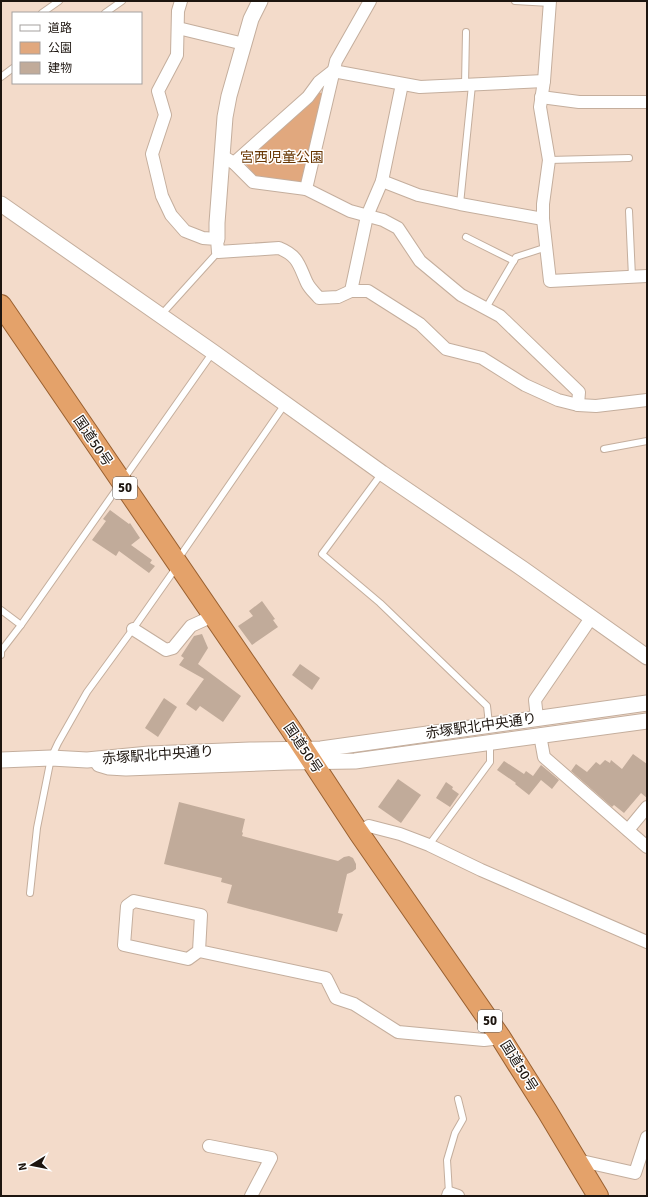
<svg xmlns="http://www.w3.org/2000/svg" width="648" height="1197" font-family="Signika,'Noto Sans JP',sans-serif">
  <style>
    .green { fill: #e1a87e }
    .building { fill: #c1ab9a }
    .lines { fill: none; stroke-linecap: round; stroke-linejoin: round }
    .service-casing { stroke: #c4ae9d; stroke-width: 8 }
    .minor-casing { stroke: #c4ae9d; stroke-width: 14 }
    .tertiary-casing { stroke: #c4ae9d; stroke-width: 17 }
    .trunk-casing { stroke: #9a6131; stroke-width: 22 }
    .service { stroke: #fff; stroke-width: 6 }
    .minor { stroke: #fff; stroke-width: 12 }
    .tertiary { stroke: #fff; stroke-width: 15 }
    .trunk { stroke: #e4a26a; stroke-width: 20 }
    .labels { text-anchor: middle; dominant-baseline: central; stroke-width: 3; stroke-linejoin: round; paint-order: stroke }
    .shield { fill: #fff; stroke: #615b57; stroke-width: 1 }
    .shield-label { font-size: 13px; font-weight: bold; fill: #1d150f }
    .park-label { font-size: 14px; fill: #673501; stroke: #fff }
    .street-label { font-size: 14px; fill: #1d150f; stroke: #fff }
  </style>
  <rect width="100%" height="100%" fill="#f3dbca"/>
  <path class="green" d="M 316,91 L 324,94 L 301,185 L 256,177 L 243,161 Z"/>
  <g class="building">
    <path d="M 110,510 L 129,524 L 130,523 L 140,538 L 131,545 L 152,560 L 150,563 L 155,566 L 149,573 L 119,551 L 116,556 L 92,540 L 106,521 L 103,519 Z"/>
    <path d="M 262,601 L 275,619 L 273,620 L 278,627 L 252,645 L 238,626 L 253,616 L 249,611 Z"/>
    <path d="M 202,634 L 208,648 L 198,664 L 241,696 L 223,722 L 200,706 L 196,711 L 186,704 L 204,679 L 179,665 L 184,658 L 181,656 L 194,636 Z"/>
    <path d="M 300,664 L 320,678 L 312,690 L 292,675 Z"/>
    <path d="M 164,698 L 177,707 L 158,737 L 145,728 Z"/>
    <path d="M 633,754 L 647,764 L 647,798 L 641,793 L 624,813 L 614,805 L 612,807 L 571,771 L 576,764 L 587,772 L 596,762 L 600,765 L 605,760 L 610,763 L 611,760 L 622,769 Z"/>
    <path d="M 504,761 L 524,774 L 526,771 L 533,776 L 541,765 L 559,780 L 552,789 L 541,780 L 529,795 L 515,784 L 516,783 L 497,770 Z"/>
    <path d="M 398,779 L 421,795 L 401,823 L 378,807 Z"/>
    <path d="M 446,782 L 453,787 L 452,789 L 459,794 L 450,807 L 436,798 Z"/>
    <path d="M 179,802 L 245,819 L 242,832 L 243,833 L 242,836 L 338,861 L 344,857 L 349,856 L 353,858 L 356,864 L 356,869 L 352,872 L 347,874 L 338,913 L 343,914 L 337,932 L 227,903 L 232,885 L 221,882 L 222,878 L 164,864 Z"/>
  </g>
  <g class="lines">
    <defs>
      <g id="service">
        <path d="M 515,1 L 550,3"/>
        <path d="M 42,13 L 59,1"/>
        <path d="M 105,13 L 122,1"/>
        <path d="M 1,77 L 13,68"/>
        <path d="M 465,85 L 466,32"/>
        <path d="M 549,160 L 629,158"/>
        <path d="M 460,204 L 472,85"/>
        <path d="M 629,211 L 632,277"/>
        <path d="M 466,237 L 514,261"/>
        <path d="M 486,308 L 516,257 L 547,247"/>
        <path d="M 161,315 L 218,252"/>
        <path d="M 604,449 L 647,441"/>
        <path d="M 382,473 L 322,554 L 380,603 L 487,706 L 489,724"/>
        <path d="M 1,610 L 21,625"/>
        <path d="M 1,655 L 1,651 L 21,625 L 213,352"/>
        <path d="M 429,845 L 490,762 L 490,742"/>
        <path d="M 30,893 L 37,828 L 51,758 L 58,743 L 87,692 L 133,629 L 173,572 L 176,562 L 285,404"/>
        <path d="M 449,1193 L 447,1160 L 455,1133 L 463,1119 L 458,1099"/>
      </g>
      <g id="minor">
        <path d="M 181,1 L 178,11 L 177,55 L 158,91 L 165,115 L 152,154 L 162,196 L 171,215 L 185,231 L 203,238 L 217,239 L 218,252 L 279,248 C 299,256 299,266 307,283 C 310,289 315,293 319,298 L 338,297 L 351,291 L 368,291 L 420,324 L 446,349 L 482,358 L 525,385 L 558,400 L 578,405 L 596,406 L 647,400"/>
        <path d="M 550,1 L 544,81 L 540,107 L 549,160 L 543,204 L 543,219 L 550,281 L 647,276"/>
        <path d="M 178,28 L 244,44"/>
        <path d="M 541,97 L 579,102 L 647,102"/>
        <path d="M 222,156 L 234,163 L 253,182 L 306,189 L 350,211 L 383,220 L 398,228 L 420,261 L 461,295 L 500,316 L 579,392 L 578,405"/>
        <path d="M 234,163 L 308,97 L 319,82 L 333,71 L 420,87 L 544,81"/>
        <path d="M 382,181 L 418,195 L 460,204 L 543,219"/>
        <path d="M 306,189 L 336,61 L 370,1"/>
        <path d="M 351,291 L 367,216 L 382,181 L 402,84"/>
        <path d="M 133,629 L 166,650 L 173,648 L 191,626 L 213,616"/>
        <path d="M 537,718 L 535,700 L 591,618"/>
        <path d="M 540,735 L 544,757 L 647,847"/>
        <path d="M 628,830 L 647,807"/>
        <path d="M 359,833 L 369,826 L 400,834 L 429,845 L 481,870 L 647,942"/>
        <path d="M 199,951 L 201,915 L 134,901 L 127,906 L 124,945 L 188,959 L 199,951 L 326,978 L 336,998 L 354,1004 L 398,1032 L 484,1040 L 501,1038"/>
        <path d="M 209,1146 L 271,1158 L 251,1196"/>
        <path d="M 577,1160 L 635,1173 L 647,1137"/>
        <path d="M 448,1196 L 449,1193 L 458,1196"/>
      </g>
      <g id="tertiary">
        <path d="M 1,204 L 213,352 L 382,473 L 523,569 L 647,657"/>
        <path d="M 217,239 L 217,223 L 225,117 L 229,96 L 251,19 L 260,1"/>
        <path d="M 1,760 L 51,758 L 87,760 L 149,754 L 250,750 L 321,749 L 647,703"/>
        <path d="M 99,764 L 109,767 L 126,768 L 287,762 L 355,761 L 647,721"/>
      </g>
      <path id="trunk" d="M 1,305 L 290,728 L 359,833 L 501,1038 L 547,1111 L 598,1196"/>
    </defs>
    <use href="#service" class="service-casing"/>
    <use href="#minor" class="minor-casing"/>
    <use href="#tertiary" class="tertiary-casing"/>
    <use href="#trunk" class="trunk-casing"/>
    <use href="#service" class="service"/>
    <use href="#minor" class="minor"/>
    <use href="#tertiary" class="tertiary"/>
    <use href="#trunk" class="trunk"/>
  </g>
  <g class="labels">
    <g class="shield">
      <rect x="113" y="477" width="24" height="22" rx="3"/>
      <rect x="478" y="1010" width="24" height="22" rx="3"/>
    </g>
    <g class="shield-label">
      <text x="125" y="488">50</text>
      <text x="490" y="1021">50</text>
    </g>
    <g class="park-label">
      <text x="282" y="157">宮西児童公園</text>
    </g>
    <g class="street-label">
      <text transform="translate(93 441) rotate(56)">国道50号</text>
      <text transform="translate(481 726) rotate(-8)">赤塚駅北中央通り</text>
      <text transform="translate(303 748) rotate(56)">国道50号</text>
      <text transform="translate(158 755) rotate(-4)">赤塚駅北中央通り</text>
      <text transform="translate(519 1066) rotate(58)">国道50号</text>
    </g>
  </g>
  <rect width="648" height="1197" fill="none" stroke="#1d150f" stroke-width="4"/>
  <rect x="12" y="12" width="130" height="72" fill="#ffffff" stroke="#a5a19f"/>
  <rect x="20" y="25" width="20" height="6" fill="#ffffff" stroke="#a5a19f"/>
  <text x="48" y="32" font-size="12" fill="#1d150f">道路</text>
  <rect x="20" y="42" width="20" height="12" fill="#e1a87e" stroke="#a5a19f"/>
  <text x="48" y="52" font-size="12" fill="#1d150f">公園</text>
  <rect x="20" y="62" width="20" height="12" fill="#c1ab9a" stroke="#a5a19f"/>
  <text x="48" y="72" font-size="12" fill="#1d150f">建物</text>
  <g transform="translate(32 1165) rotate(260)" stroke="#ffffff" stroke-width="3" paint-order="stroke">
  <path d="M0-3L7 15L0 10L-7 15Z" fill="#1d150f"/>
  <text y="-6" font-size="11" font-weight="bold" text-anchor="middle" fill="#1d150f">N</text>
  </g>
</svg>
